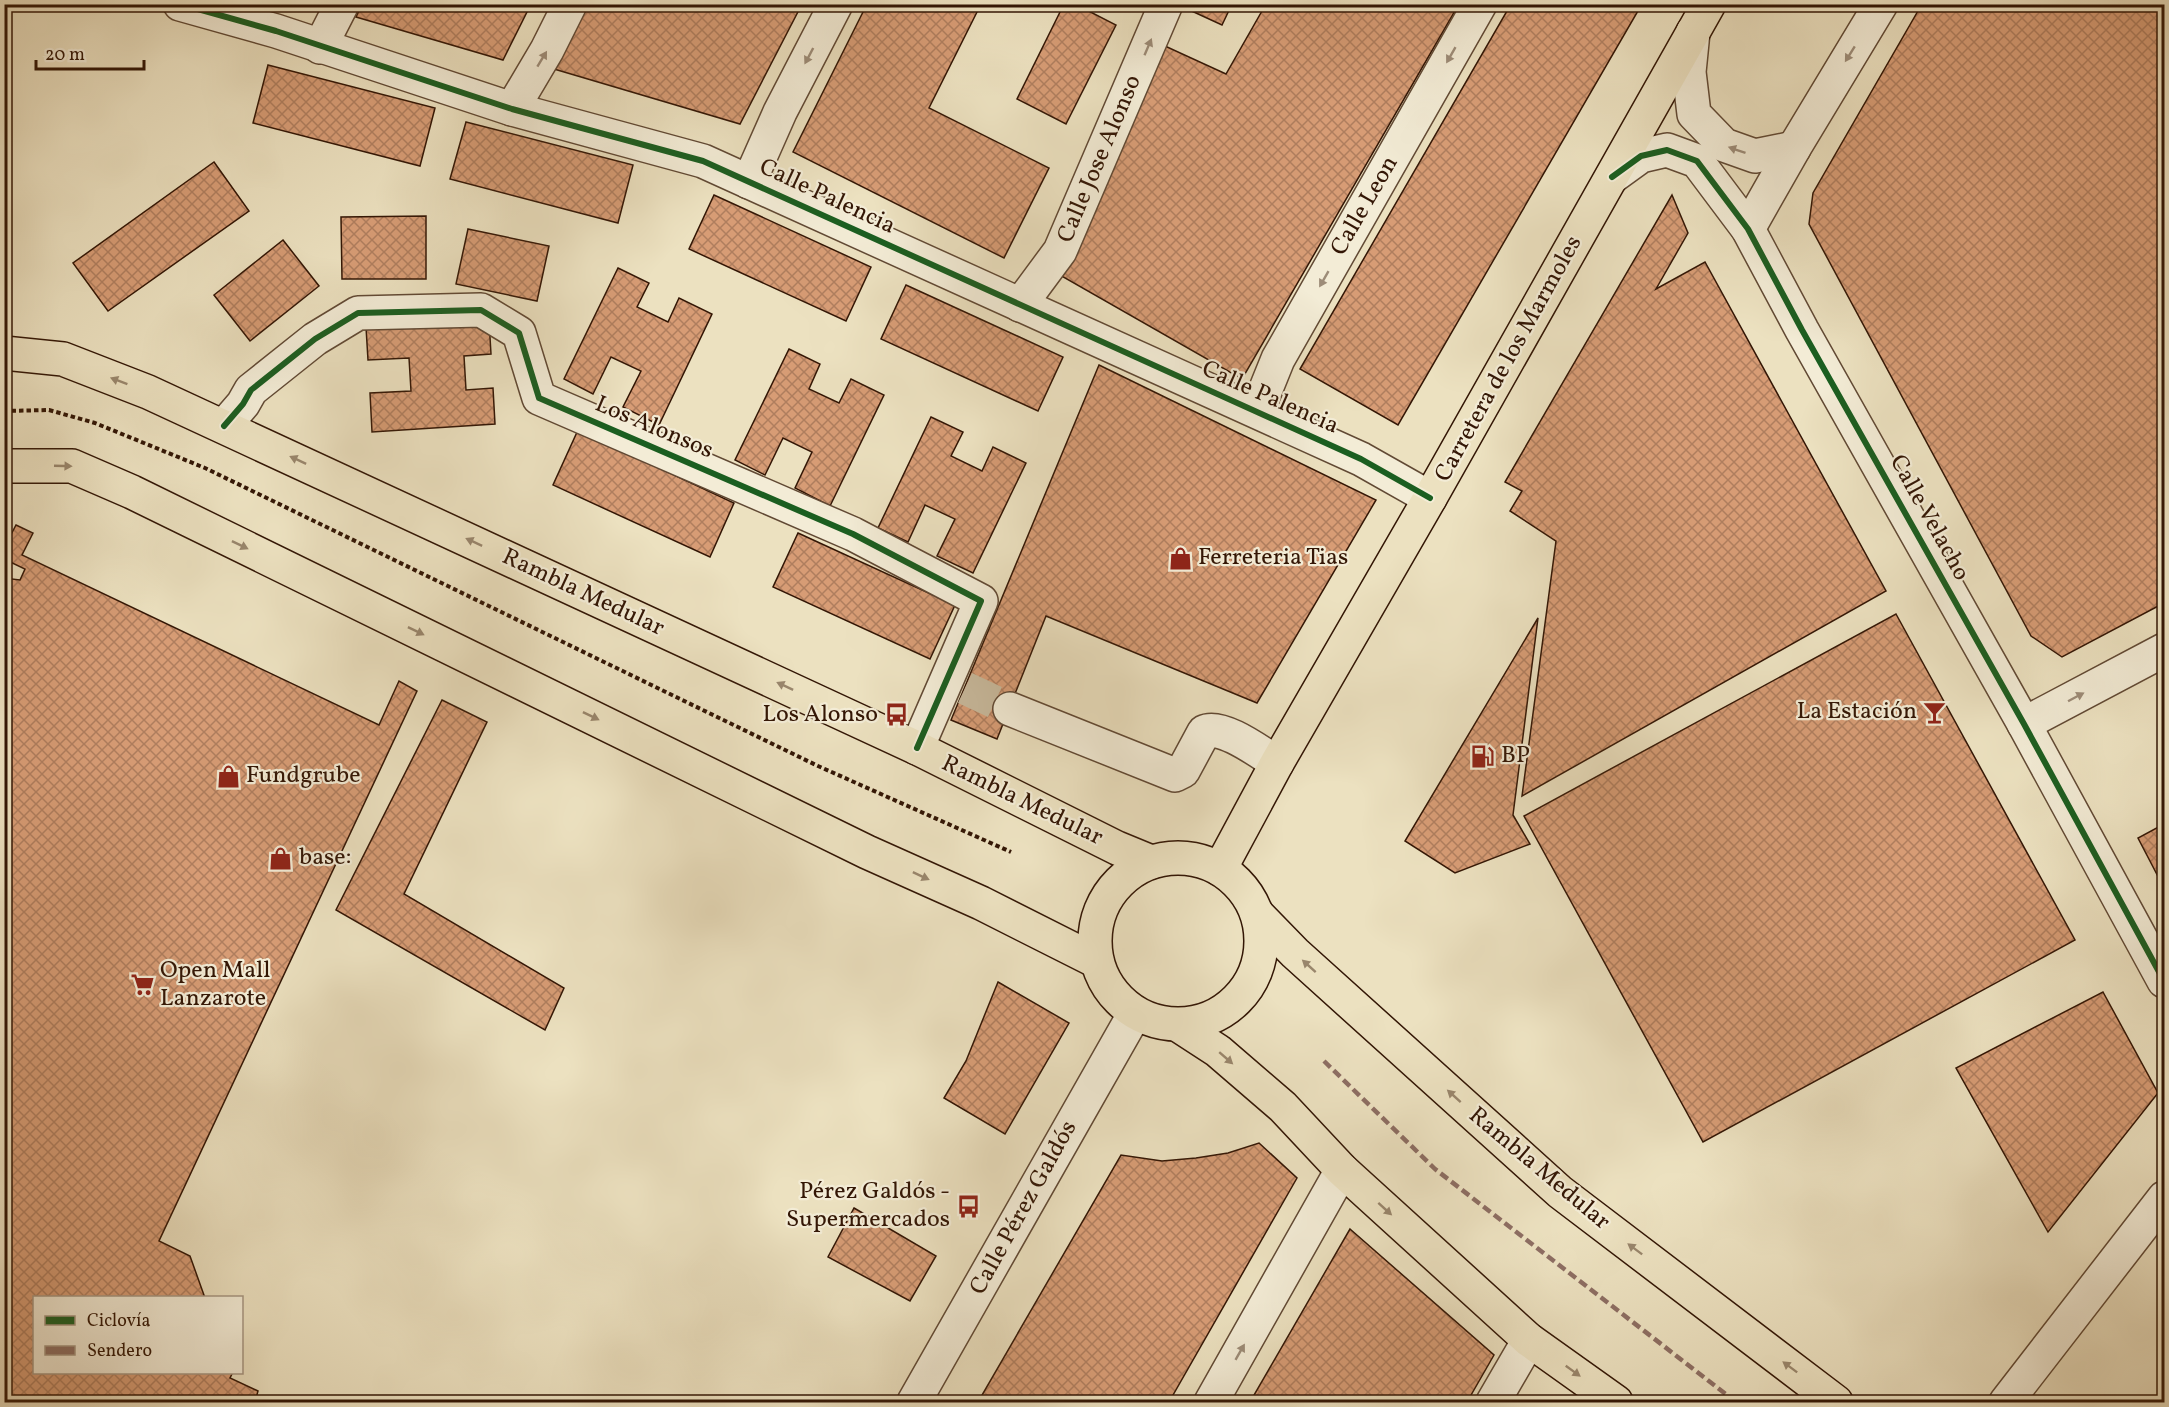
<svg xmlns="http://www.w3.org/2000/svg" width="2169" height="1407" font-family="Vollkorn,serif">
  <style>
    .building { fill: url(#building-cross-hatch); stroke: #331605; stroke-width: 1.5 }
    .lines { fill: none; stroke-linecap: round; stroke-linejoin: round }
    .minor-tunnel { stroke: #c7b89b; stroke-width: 33; stroke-dasharray: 33 16; stroke-linecap: butt }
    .minor-casing { stroke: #614934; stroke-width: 36 }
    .major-casing { stroke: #331605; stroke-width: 36 }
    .path { stroke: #331605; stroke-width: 4; stroke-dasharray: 4.5 3; stroke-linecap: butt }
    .minor { stroke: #f3ecd6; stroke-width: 33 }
    .major { stroke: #ece1c0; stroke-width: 33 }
    .quiet { stroke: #8d6e63; stroke-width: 4.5; stroke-dasharray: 9 4.5; stroke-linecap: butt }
    .cycleway-casing { stroke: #f3ecd6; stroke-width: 10 }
    .cycleway { stroke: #1b5e20; stroke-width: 6 }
    .oneway { fill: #9d8c78 }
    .oneway2 { fill: #99866c }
    .labels { text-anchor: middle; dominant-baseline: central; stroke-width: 4.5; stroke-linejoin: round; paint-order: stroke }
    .street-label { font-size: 24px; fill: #331605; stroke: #f3ecd6 }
    .poi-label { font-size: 24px; fill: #331605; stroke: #f3ecd6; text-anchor: start }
  </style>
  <defs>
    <pattern id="building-cross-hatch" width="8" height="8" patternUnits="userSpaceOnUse" patternTransform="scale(1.5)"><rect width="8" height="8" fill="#d79c75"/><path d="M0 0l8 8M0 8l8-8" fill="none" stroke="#af7e5e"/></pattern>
  </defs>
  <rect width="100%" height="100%" fill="#ece1c0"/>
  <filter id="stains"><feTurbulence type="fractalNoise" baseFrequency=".00333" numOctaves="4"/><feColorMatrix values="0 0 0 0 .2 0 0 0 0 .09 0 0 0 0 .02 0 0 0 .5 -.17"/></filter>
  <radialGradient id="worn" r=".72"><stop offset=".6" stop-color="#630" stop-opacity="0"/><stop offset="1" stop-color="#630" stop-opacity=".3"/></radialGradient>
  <g class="building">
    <path d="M 362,4 L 531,4 L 503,60 L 356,17 Z"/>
    <path d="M 587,4 L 802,4 L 740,124 L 554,69 Z"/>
    <path d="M 867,4 L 981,4 L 929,108 L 1049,168 L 1004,258 L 793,152 Z"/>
    <path d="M 1064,4 L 1075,4 L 1116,25 L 1066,124 L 1017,99 Z"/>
    <path d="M 1184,4 L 1232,4 L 1222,25 L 1183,7 Z"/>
    <path d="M 1266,4 L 1459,4 L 1242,379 L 1058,274 L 1165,46 L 1226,74 Z"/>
    <path d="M 1511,4 L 1642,4 L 1398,425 L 1300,369 Z"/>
    <path d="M 1922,4 L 2164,4 L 2164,603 L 2062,657 L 2031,636 L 1809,224 L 1813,193 Z"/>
    <path d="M 268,65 L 435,108 L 420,166 L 253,123 Z"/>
    <path d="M 466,122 L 633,165 L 618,223 L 450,179 Z"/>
    <path d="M 214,162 L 249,211 L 108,311 L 73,263 Z"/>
    <path d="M 714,195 L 871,267 L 846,321 L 689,249 Z"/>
    <path d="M 1672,195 L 1688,233 L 1656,289 L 1705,262 L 1886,591 L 1522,796 L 1556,541 L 1510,511 L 1522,491 L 1505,482 Z"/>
    <path d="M 426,216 L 426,279 L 342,279 L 341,217 Z"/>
    <path d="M 468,229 L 549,246 L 537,301 L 456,284 Z"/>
    <path d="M 283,240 L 319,286 L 250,341 L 214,295 Z"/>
    <path d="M 618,268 L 649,283 L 637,307 L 668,322 L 679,298 L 712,314 L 659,425 L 623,407 L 641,371 L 611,357 L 593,394 L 564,379 Z"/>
    <path d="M 906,285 L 1063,357 L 1038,411 L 881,339 Z"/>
    <path d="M 489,320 L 491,354 L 464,356 L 466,390 L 493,388 L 495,424 L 372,432 L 370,393 L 411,391 L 409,358 L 368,360 L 366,327 Z"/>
    <path d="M 789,349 L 820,364 L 809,389 L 839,403 L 851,379 L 884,395 L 830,506 L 795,488 L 812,452 L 783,438 L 765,475 L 735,460 Z"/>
    <path d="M 1099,365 L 1376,500 L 1257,703 L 1046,616 L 997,739 L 951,720 Z"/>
    <path d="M 931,417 L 963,432 L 951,456 L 982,471 L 993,447 L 1026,463 L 973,573 L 937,556 L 955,519 L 925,505 L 908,542 L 878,528 Z"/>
    <path d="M 578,430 L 734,503 L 710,557 L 553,485 Z"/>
    <path d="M 16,525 L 33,533 L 22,555 L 379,725 L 399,681 L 417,691 L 159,1241 L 190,1256 L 205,1298 L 34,1298 L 34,1372 L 233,1372 L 230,1378 L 258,1391 L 255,1402 L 4,1402 L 4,578 L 20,580 L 25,569 L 4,559 L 4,548 Z"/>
    <path d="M 798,533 L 955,605 L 930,659 L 773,587 Z"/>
    <path d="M 1896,614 L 2075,940 L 1703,1142 L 1524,816 Z"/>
    <path d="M 1538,618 L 1513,815 L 1530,844 L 1455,873 L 1405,841 Z"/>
    <path d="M 442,700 L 487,722 L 404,894 L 564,988 L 545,1030 L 336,910 Z"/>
    <path d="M 2164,824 L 2164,888 L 2138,838 Z"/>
    <path d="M 998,982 L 1069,1023 L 1005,1134 L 944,1098 L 966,1061 Z"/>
    <path d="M 2103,992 L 2158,1093 L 2048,1232 L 1956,1068 Z"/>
    <path d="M 1259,1143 L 1297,1178 L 1169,1402 L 978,1402 L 1121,1155 L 1162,1161 L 1196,1158 L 1228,1153 Z"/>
    <path d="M 854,1208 L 936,1256 L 910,1301 L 828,1257 Z"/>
    <path d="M 1350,1229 L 1494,1355 L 1467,1402 L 1250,1402 Z"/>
  </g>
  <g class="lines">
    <path class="minor-tunnel" d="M 965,688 L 1010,709"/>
    <defs>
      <g id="minor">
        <path d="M 180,4 L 276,31 L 512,109 L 703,161 L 1361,459 L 1430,498"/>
        <path d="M 1693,32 L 1689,72 L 1694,114 L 1724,145 L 1755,156 L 1794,148"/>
        <path d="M 320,47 L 342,4"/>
        <path d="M 512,109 L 547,50 L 570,4"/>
        <path d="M 1612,177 L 1641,156 L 1667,150 L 1697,161 L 1748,229 L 1802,330 L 2024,724 L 2164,981"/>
        <path d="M 749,182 L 780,112 L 836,4"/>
        <path d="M 1748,229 L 1794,148 L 1881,4"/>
        <path d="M 1020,305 L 1060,251 L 1166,4"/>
        <path d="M 1257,411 L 1278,359 L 1480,4"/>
        <path d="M 224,426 L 243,404 L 251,390 L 315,339 L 358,313 L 481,310 L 519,333 L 539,398 L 853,534 L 981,601 L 917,748"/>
        <path d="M 1010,709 L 1175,775 L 1183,771 L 1204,732 C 1221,723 1261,753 1277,763"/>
        <path d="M 2024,724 L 2164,650"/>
        <path d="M 914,1402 L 1135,1013"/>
        <path d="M 1211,1402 L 1342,1170"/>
        <path d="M 1493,1402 L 1529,1340"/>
        <path d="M 2006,1402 L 2164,1198"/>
      </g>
      <g id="major">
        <path d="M 4,353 L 63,359 L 148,392 L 917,748 L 1117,848 L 1151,862"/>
        <path d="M 4,466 L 72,466 L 132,492 L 867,852 L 981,903 L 1096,961"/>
        <circle cx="1178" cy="941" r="83"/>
        <path d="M 1220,869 L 1277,763 L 1430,498 L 1709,4"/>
        <path d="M 1258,915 L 1295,953 L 1560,1192 L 1836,1402"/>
        <path d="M 1178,1025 L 1218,1051 L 1283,1107 L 1342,1170 L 1529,1340 L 1616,1402"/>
      </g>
    </defs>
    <use href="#minor" class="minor-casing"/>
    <use href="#major" class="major-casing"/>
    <path class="path" d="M 4,411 L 49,410 L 95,423 L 205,468 L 818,766 L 1011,852"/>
    <use href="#minor" class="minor"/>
    <use href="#major" class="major"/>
    <path class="quiet" d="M 1324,1061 L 1435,1169 L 1736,1402"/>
    <defs>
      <g id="cycleway">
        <path d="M 180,4 L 276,31 L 512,109 L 703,161 L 1361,459 L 1430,498"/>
        <path d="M 1612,177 L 1641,156 L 1667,150 L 1697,161 L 1748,229 L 1802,330 L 2024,724 L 2164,981"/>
        <path d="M 224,426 L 243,404 L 251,390 L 315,339 L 358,313 L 481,310 L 519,333 L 539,398 L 853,534 L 981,601 L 917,748"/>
      </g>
    </defs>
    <use href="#cycleway" class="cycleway-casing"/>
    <use href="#cycleway" class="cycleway"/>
  </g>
  <defs><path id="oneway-solid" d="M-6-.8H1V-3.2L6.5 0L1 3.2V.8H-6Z" transform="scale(1.5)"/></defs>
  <g class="oneway">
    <use href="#oneway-solid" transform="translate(1148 47) rotate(-67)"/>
    <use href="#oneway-solid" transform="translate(1850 54) rotate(122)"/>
    <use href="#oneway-solid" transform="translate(1451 55) rotate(120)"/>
    <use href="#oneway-solid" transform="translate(809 56) rotate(118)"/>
    <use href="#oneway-solid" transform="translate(542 59) rotate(-59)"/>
    <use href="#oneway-solid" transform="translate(1737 150) rotate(-161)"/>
    <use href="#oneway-solid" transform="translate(1324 279) rotate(120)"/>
    <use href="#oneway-solid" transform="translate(2076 697) rotate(-28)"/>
    <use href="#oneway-solid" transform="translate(1240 1352) rotate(-60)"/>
  </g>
  <g class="oneway2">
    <use href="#oneway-solid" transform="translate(119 381) rotate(-159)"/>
    <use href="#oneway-solid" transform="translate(298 460) rotate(-155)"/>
    <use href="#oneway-solid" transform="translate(63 466) rotate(2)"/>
    <use href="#oneway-solid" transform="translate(474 542) rotate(-155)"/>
    <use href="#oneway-solid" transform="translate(240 545) rotate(26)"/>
    <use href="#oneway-solid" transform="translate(416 631) rotate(26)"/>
    <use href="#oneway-solid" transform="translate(785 686) rotate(-155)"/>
    <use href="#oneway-solid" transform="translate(591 716) rotate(26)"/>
    <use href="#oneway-solid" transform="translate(921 876) rotate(25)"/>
    <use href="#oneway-solid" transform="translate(1309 966) rotate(-138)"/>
    <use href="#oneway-solid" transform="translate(1226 1058) rotate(41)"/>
    <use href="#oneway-solid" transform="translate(1454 1096) rotate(-138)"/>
    <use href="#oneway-solid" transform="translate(1385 1209) rotate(42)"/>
    <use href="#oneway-solid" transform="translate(1635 1249) rotate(-143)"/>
    <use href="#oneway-solid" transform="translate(1790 1367) rotate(-143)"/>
    <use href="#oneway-solid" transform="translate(1573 1371) rotate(36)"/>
  </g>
  <defs>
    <symbol id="shop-bare" viewBox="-9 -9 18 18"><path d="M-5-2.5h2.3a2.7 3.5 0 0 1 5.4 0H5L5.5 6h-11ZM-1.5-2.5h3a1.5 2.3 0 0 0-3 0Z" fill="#8f2418" stroke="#f3ecd6" stroke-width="2.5" paint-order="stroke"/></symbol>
    <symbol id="bar-bare" viewBox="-9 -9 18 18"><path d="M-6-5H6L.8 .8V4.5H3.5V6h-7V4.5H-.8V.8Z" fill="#8f2418" stroke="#f3ecd6" stroke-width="2.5" paint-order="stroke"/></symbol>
    <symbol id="bus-bare" viewBox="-9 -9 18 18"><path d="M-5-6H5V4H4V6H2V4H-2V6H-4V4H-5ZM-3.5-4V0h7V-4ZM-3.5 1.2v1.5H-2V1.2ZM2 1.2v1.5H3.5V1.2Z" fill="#8f2418" stroke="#f3ecd6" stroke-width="2.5" paint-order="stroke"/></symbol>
    <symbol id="fuel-bare" viewBox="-9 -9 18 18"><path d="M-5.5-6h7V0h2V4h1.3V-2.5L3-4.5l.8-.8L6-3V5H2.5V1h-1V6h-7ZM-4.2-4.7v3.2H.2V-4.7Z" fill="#8f2418" stroke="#f3ecd6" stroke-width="2.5" paint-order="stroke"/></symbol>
    <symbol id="supermarket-bare" viewBox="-9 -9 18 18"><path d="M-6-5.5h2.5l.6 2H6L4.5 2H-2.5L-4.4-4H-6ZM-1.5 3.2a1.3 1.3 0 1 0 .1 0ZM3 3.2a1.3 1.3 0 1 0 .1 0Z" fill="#8f2418" stroke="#f3ecd6" stroke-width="2.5" paint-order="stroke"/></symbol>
  </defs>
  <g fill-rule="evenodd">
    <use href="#shop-bare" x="1164" y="542" width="33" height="33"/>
    <use href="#bar-bare" x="1918" y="696" width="33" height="33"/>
    <use href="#bus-bare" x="880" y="698" width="33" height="33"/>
    <use href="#fuel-bare" x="1466" y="740" width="33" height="33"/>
    <use href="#shop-bare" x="212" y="760" width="33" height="33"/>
    <use href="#shop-bare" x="264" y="842" width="33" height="33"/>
    <use href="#supermarket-bare" x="126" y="968" width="33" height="33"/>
    <use href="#bus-bare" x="952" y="1190" width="33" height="33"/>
  </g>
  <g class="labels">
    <g class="street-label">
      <text transform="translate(1100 159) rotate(-67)">Calle Jose Alonso</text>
      <text transform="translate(827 197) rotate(25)">Calle Palencia</text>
      <text transform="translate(1365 206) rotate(-60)">Calle Leon</text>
      <text transform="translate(1509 359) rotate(-61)">Carretera de los Marmoles</text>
      <text transform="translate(1270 398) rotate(24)">Calle Palencia</text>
      <text transform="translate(654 428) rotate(23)">Los Alonsos</text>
      <text transform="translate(1929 518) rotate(61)">Calle Velacho</text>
      <text transform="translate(583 593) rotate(25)">Rambla Medular</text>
      <text transform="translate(1022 801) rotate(26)">Rambla Medular</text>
      <text transform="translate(1539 1169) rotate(40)">Rambla Medular</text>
      <text transform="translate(1024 1208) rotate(-61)">Calle Pérez Galdós</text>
    </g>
    <g class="poi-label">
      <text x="1198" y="558">Ferreteria Tias</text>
      <text x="1917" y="712" text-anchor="end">La Estación</text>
      <text x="878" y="715" text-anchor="end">Los Alonso</text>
      <text x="1501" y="756">BP</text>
      <text x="246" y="776">Fundgrube</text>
      <text x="299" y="858">base:</text>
      <text x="160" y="971">Open Mall<tspan x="160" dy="28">Lanzarote</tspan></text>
      <text x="950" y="1192" text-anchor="end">Pérez Galdós -<tspan x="950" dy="28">Supermercados</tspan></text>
    </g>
  </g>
  <rect width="2169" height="1407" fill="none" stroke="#ece1c0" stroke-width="24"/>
  <rect x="6" y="6" width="2157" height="1395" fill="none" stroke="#331605" stroke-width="3"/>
  <rect x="12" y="12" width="2145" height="1383" fill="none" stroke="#331605" stroke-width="1.5"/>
  <rect x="33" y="1296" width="210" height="78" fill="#f3ecd6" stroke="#a69682" stroke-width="1.5"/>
  <rect x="45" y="1316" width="30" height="9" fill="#1b5e20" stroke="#a69682" stroke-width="1.5"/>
  <text x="87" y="1326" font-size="18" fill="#331605">Ciclovía</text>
  <rect x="45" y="1346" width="30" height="9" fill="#8d6e63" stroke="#a69682" stroke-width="1.5"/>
  <text x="87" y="1356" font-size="18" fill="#331605">Sendero</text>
  <path d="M36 60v9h108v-9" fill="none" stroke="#331605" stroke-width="3"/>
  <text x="45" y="60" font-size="18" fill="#331605" stroke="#f3ecd6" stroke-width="4.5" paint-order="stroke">20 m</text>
  <rect width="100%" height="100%" filter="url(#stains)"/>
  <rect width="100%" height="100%" fill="url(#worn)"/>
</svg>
